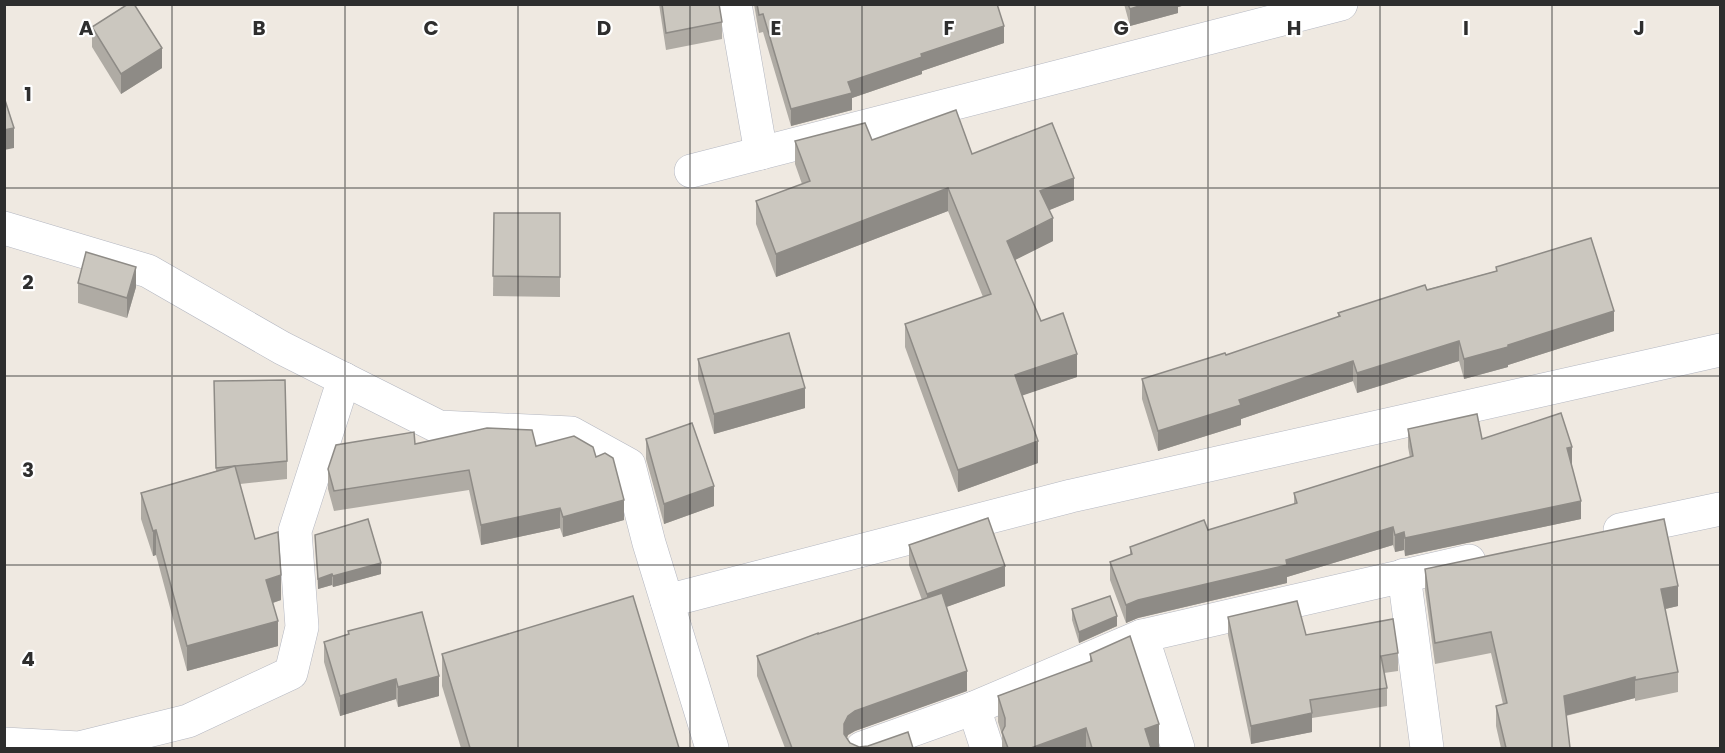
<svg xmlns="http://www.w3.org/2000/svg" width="1725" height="753" font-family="Poppins,sans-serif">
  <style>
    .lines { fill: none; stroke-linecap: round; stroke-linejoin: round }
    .minor-casing { stroke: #b4b7c1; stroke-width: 34 }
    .minor { stroke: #fff; stroke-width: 33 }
    .wall { fill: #afaba4 }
    .shaded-wall { fill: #8e8b86 }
    .building { fill: #cbc7bf; stroke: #8e8b86; stroke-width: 1.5 }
    .grid { fill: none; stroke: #2e2e2e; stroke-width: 1.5; stroke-opacity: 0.55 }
    .grid-label { font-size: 20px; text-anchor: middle; font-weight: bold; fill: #2e2e2e; stroke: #fff; stroke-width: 4.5; stroke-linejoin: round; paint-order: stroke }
  </style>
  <rect width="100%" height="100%" fill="#efe9e1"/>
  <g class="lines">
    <defs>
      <g id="minor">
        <path d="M 735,4 L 761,153"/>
        <path d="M 691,171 L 1341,4"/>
        <path d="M 4,228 L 148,271 L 282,348 L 439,427 L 571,433 L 629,465 L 649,543 L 712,748"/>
        <path d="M 1620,530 L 1720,509"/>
        <path d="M 1404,575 L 1427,748"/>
        <path d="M 667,601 L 1071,496 L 1720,350"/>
        <path d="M 1142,636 L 1178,748"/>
        <path d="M 974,708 L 987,748"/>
        <path d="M 4,744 L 79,748 L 188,721 L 291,673 L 302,627 L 295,531 L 344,379"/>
        <path d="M 862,748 L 974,708 L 1142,636 L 1469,561"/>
      </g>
    </defs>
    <use href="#minor" class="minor-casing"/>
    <use href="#minor" class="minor"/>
  </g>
  <g class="wall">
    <path d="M 659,4 L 719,4 L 722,22 L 722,39 L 666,50 Z"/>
    <path d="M 754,4 L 997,4 L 1004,43 L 922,71 L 922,74 L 852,98 L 852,110 L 791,126 L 763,32 L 759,33 Z"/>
    <path d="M 1124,4 L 1189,4 L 1178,7 L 1178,13 L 1130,26 Z"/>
    <path d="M 92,27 L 162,68 L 121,94 L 92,47 Z"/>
    <path d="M 872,140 L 972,154 L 1074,200 L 1049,210 L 1053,241 L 1015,260 L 1041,321 L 1077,377 L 1022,395 L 1038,463 L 958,492 L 905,347 L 905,324 L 983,297 L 948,211 L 776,277 L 756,224 L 756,201 L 802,184 L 795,164 L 795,141 Z"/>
    <path d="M 494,213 L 560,213 L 560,297 L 493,296 Z"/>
    <path d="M 1496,267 L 1614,331 L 1508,365 L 1508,367 L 1464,379 L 1459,361 L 1357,393 L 1353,381 L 1241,419 L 1241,425 L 1158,451 L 1142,399 L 1142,379 L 1226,355 L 1338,317 L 1338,313 L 1496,271 Z"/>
    <path d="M 78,283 L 136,287 L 127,318 L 78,303 Z"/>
    <path d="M 698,359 L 805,408 L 714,434 L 698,379 Z"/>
    <path d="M 214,399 L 287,461 L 287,479 L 240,484 L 255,539 L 281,600 L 273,603 L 278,646 L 187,671 L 156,555 L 153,556 L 141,519 L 141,493 L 216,471 Z"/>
    <path d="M 1408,429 L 1482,439 L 1572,464 L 1571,465 L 1581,519 L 1405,556 L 1404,550 L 1395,552 L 1393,545 L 1287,577 L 1287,583 L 1138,618 L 1126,623 L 1110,580 L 1110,562 L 1130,555 L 1130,547 L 1208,530 L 1294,504 L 1294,493 L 1410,458 L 1408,447 Z"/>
    <path d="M 646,439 L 714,506 L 664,524 L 646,459 Z"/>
    <path d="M 415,444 L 536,446 L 596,457 L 624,520 L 563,537 L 560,528 L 481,545 L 469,490 L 334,511 L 328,489 L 328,469 Z"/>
    <path d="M 315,535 L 381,574 L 333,587 L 332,585 L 318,589 Z"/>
    <path d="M 909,545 L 1005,586 L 946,607 L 967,691 L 855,731 L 848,735 L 847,738 L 850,743 L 859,747 L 913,748 L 785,748 L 757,676 L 757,656 L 818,634 L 922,600 L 909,565 Z"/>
    <path d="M 1425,569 L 1678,606 L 1665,609 L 1678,672 L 1678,692 L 1635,701 L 1635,698 L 1566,716 L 1570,748 L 1501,748 L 1496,726 L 1496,706 L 1503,704 L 1491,653 L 1435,664 L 1425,590 Z"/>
    <path d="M 1072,609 L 1117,626 L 1079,643 L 1072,620 Z"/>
    <path d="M 1228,617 L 1306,635 L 1398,653 L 1398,671 L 1384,673 L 1387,688 L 1387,706 L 1312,718 L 1312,732 L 1251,744 L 1228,635 Z"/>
    <path d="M 348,631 L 439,696 L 398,707 L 396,699 L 340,716 L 324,662 L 324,642 L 348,634 Z"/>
    <path d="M 442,654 L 679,748 L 461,748 L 442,686 Z"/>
    <path d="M 1090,654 L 1159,748 L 1002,748 L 1002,735 L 998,722 L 998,696 L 1090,662 Z"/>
  </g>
  <g class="shaded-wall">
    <path d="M 1145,4 L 1189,4 L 1178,7 L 1178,13 L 1130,26 L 1130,9 Z"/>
    <path d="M 1004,26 L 1004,43 L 922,71 L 922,74 L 852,98 L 852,110 L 791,126 L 791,109 L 848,82 L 921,54 Z"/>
    <path d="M 162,48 L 162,68 L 121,94 L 121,74 Z"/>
    <path d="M 14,128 L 14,148 L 4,150 L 4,130 Z"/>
    <path d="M 1074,178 L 1074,200 L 1040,214 L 1040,191 Z"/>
    <path d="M 948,188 L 948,211 L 776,277 L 776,254 Z"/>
    <path d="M 1053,218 L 1053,241 L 1007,264 L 1007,241 Z"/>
    <path d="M 136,267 L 136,287 L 127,318 L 127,298 Z"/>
    <path d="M 1614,311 L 1614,331 L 1508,365 L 1508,367 L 1464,379 L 1464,359 Z"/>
    <path d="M 1459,341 L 1459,361 L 1357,393 L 1357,373 Z"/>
    <path d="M 1077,354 L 1077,377 L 1015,398 L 1015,375 Z"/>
    <path d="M 1353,361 L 1353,381 L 1241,419 L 1241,425 L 1158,451 L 1158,431 L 1239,400 Z"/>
    <path d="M 805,388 L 805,408 L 714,434 L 714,414 Z"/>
    <path d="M 1038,441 L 1038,463 L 958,492 L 958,470 Z"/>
    <path d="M 1572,447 L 1572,464 L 1567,466 L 1567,448 Z"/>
    <path d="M 714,486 L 714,506 L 664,524 L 664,504 Z"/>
    <path d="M 624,500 L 624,520 L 563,537 L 563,517 Z"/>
    <path d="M 1581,501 L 1581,519 L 1405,556 L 1405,538 Z"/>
    <path d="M 560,508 L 560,528 L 481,545 L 481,525 Z"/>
    <path d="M 1393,527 L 1393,545 L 1287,577 L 1287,583 L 1138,618 L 1126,623 L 1126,605 L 1138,600 L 1286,560 Z"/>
    <path d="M 156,530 L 156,555 L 153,556 L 153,531 Z"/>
    <path d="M 1404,532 L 1404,550 L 1395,552 L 1395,535 Z"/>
    <path d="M 381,563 L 381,574 L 333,587 L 333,576 Z"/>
    <path d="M 1005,566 L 1005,586 L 927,614 L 927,594 Z"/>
    <path d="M 332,574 L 332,585 L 318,589 L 318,579 Z"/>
    <path d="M 281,575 L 281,600 L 266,605 L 266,580 Z"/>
    <path d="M 1678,586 L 1678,606 L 1661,610 L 1661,589 Z"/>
    <path d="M 1117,616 L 1117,626 L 1079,643 L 1079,632 Z"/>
    <path d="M 278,621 L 278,646 L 187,671 L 187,646 Z"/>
    <path d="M 967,671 L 967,691 L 855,731 L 848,735 L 844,744 L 844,724 L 848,716 L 855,711 Z"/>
    <path d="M 439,676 L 439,696 L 398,707 L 398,687 Z"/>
    <path d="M 1635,677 L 1635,698 L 1564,716 L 1564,696 Z"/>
    <path d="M 396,679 L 396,699 L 340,716 L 340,696 Z"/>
    <path d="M 1312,713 L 1312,732 L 1251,744 L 1251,726 Z"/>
    <path d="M 1159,724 L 1159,748 L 1145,748 L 1145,729 Z"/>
    <path d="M 1086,728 L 1086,748 L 1031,748 Z"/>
  </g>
  <g class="building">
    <path d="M 128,4 L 134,4 L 162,48 L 121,74 L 92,27 Z"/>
    <path d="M 662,4 L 719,4 L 722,22 L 666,33 Z"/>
    <path d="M 757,4 L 997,4 L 1004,26 L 921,54 L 922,57 L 848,82 L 852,93 L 791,109 L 763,14 L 759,15 Z"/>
    <path d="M 1128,4 L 1145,4 L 1130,9 Z"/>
    <path d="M 4,97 L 14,128 L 4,130 Z"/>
    <path d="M 956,110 L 972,154 L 1052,123 L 1074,178 L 1040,191 L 1053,218 L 1007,241 L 1041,321 L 1063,313 L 1077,354 L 1015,375 L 1038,441 L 958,470 L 905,324 L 991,294 L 948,188 L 776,254 L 756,201 L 810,181 L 795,141 L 865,123 L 872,140 Z"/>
    <path d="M 494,213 L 560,213 L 560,277 L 493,276 Z"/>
    <path d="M 1591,238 L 1614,311 L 1508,345 L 1508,347 L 1464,359 L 1459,341 L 1357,373 L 1353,361 L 1239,400 L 1241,405 L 1158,431 L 1142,379 L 1225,353 L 1226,355 L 1340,316 L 1338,313 L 1425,285 L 1427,290 L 1497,271 L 1496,267 Z"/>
    <path d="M 86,252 L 136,267 L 127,298 L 78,283 Z"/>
    <path d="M 789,333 L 805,388 L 714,414 L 698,359 Z"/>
    <path d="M 285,380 L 287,461 L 235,466 L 216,468 L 214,381 Z"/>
    <path d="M 1561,413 L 1572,447 L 1567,448 L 1581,501 L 1405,538 L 1404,532 L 1395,535 L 1393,527 L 1286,560 L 1287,565 L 1138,600 L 1126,605 L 1110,562 L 1132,554 L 1130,547 L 1204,520 L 1208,530 L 1297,503 L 1294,493 L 1413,456 L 1408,429 L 1477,414 L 1482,439 Z"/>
    <path d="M 692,423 L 714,486 L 664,504 L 646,439 Z"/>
    <path d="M 487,428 L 532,430 L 536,446 L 574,436 L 593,447 L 596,457 L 605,453 L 613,458 L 624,500 L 563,517 L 560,508 L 481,525 L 469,470 L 334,491 L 328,469 L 336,445 L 414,432 L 415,444 Z"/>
    <path d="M 235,466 L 255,539 L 278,532 L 281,575 L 266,580 L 278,621 L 187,646 L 156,530 L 153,531 L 141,493 Z"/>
    <path d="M 988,518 L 1005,566 L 927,594 L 909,545 Z"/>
    <path d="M 368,519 L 381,563 L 333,576 L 332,574 L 318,579 L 315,535 Z"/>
    <path d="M 1664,519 L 1678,586 L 1661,589 L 1678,672 L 1635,680 L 1635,677 L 1564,696 L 1570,748 L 1506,748 L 1496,706 L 1507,703 L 1491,632 L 1435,643 L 1425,569 Z"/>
    <path d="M 942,593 L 967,671 L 855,711 L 848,716 L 844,724 L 844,734 L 850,743 L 859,747 L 868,746 L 908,732 L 913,748 L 792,748 L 757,656 L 818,633 L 818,634 Z"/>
    <path d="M 633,596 L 679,748 L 470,748 L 442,654 Z"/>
    <path d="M 1110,596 L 1117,616 L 1079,632 L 1072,609 Z"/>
    <path d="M 1297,601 L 1306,635 L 1393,619 L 1398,653 L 1381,656 L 1387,688 L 1310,700 L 1312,713 L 1251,726 L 1228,617 Z"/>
    <path d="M 422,612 L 439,676 L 398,687 L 396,679 L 340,696 L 324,642 L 349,634 L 348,631 Z"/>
    <path d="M 1130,636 L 1159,724 L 1145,729 L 1151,748 L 1092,748 L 1086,728 L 1031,748 L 1008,748 L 1002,732 L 1005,726 L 1005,718 L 998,696 L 1092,661 L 1090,654 Z"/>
  </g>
  <path class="grid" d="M 172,4 L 172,748M 345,4 L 345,748M 518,4 L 518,748M 690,4 L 690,748M 862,4 L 862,748M 1035,4 L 1035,748M 1208,4 L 1208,748M 1380,4 L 1380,748M 1552,4 L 1552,748M 4,188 L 1720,188M 4,376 L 1720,376M 4,565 L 1720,565"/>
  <g class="grid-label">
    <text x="86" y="35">A</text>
    <text x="259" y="35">B</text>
    <text x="431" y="35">C</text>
    <text x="604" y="35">D</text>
    <text x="776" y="35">E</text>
    <text x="949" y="35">F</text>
    <text x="1121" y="35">G</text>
    <text x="1294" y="35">H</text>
    <text x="1466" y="35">I</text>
    <text x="1639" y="35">J</text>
    <text x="28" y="101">1</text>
    <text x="28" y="289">2</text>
    <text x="28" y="477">3</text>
    <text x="28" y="666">4</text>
  </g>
  <rect width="1725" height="753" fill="none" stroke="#2e2e2e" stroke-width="12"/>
</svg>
